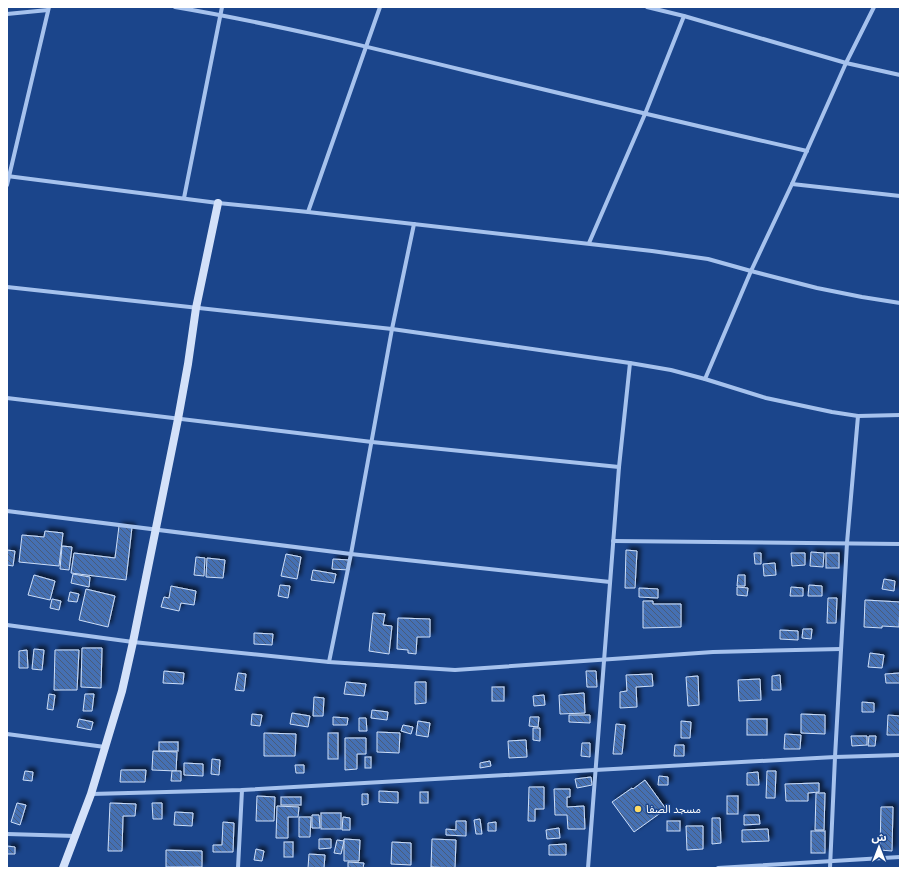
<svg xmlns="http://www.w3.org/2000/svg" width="907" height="875" font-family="'Fira Sans Condensed','Noto Sans Arabic',sans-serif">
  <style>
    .building { fill: url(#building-back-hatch); stroke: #ccdef9; filter: url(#shadow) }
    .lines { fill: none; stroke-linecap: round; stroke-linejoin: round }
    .street { stroke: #a6c2ed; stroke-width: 4 }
    .secondary { stroke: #d3e1f9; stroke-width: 8 }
    .poi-dot { fill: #fedb63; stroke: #1b458b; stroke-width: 1.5 }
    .labels { text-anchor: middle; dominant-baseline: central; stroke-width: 3; stroke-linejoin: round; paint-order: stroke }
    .poi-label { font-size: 11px; fill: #fff; stroke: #1b458b; text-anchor: start }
  </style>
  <defs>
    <pattern id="building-back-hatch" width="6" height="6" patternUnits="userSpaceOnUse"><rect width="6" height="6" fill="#446fb3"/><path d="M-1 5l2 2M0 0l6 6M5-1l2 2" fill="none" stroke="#485c7a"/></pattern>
    <filter id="shadow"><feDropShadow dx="3.5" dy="-3.5" stdDeviation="2" flood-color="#0009"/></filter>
  </defs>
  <rect width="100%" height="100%" fill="#1b458b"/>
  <g class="building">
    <path d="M 119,526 L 132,527 L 126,580 L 71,573 L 74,553 L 115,558 Z"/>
    <path d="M 45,531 L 63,533 L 59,566 L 19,562 L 22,535 L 44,537 Z"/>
    <path d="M 62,546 L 72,547 L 69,570 L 60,569 Z"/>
    <path d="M 7,550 L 15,551 L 13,566 L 7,565 Z"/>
    <path d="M 626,550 L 637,551 L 635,588 L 625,588 Z"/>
    <path d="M 811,552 L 824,553 L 823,567 L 810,566 Z"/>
    <path d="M 754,553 L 761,553 L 761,564 L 755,564 Z"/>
    <path d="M 791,553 L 805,553 L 805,565 L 792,566 Z"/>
    <rect x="826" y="553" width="13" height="15"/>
    <path d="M 286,554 L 301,557 L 297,579 L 281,576 Z"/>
    <path d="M 196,557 L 205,558 L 204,576 L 194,575 Z"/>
    <path d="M 207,558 L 225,560 L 223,578 L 206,577 Z"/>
    <path d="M 333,559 L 349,560 L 349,570 L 332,569 Z"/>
    <path d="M 775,563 L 776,575 L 764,576 L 763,564 Z"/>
    <path d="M 313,570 L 336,574 L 334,583 L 311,580 Z"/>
    <path d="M 73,574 L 90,577 L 89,587 L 71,583 Z"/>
    <path d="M 34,575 L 55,581 L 50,600 L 28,595 Z"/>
    <path d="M 738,575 L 745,575 L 745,586 L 737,586 Z"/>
    <path d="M 884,579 L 895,581 L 894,591 L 882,589 Z"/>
    <path d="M 280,585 L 290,586 L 288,598 L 278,596 Z"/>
    <path d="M 809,585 L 822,586 L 822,596 L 808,596 Z"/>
    <path d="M 171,586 L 196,591 L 194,605 L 181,603 L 179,611 L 161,607 L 164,597 L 169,598 Z"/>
    <path d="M 737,587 L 748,588 L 747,596 L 737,595 Z"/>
    <path d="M 791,587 L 803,588 L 803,596 L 790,596 Z"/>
    <path d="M 639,588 L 658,589 L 658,598 L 639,597 Z"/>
    <path d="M 86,589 L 115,596 L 108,627 L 79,620 Z"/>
    <path d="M 70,592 L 79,594 L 77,602 L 68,601 Z"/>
    <path d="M 828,598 L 837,598 L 836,623 L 827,623 Z"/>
    <path d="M 52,599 L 61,601 L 59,610 L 50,608 Z"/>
    <path d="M 865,600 L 900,602 L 899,627 L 882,626 L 882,628 L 864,627 Z"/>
    <path d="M 643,601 L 653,601 L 653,604 L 681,604 L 681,627 L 643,628 Z"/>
    <path d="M 373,613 L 385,614 L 383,625 L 392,626 L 389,654 L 369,651 Z"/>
    <path d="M 398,618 L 430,619 L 430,637 L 417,637 L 416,654 L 408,653 L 408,650 L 397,649 Z"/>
    <path d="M 803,629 L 812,629 L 811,639 L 802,638 Z"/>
    <path d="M 780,630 L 798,631 L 798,640 L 780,639 Z"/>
    <path d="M 254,633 L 273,634 L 272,645 L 254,644 Z"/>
    <path d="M 82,648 L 102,648 L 101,688 L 81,687 Z"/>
    <path d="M 34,649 L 44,650 L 42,670 L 32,669 Z"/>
    <path d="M 27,650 L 28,668 L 19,668 L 19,651 Z"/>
    <path d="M 55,650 L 79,650 L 77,690 L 54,690 Z"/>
    <path d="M 870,653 L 884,655 L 882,668 L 868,667 Z"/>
    <path d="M 164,671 L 184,673 L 183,684 L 163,683 Z"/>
    <path d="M 586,671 L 596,671 L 597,687 L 587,687 Z"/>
    <path d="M 238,673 L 246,674 L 244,691 L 235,690 Z"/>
    <path d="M 900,673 L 900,683 L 886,683 L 885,674 Z"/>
    <path d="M 652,674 L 653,686 L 636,687 L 637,707 L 620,708 L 620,692 L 627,691 L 626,675 Z"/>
    <path d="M 780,675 L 781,690 L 772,690 L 772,676 Z"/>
    <path d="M 698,676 L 699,705 L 688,706 L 686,677 Z"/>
    <path d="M 760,679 L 761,700 L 739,701 L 738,680 Z"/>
    <path d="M 346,682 L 366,684 L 364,696 L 344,694 Z"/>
    <path d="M 415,682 L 426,682 L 426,703 L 415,704 Z"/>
    <rect x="492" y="687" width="12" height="14"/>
    <path d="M 584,693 L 585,713 L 560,714 L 559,695 Z"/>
    <path d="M 49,694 L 55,695 L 53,710 L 47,709 Z"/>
    <path d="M 85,694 L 94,694 L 92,711 L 83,711 Z"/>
    <path d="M 544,695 L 545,705 L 534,706 L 533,696 Z"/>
    <path d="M 314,697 L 324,698 L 323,716 L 313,716 Z"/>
    <path d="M 862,702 L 874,703 L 874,712 L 862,712 Z"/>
    <path d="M 372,710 L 388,712 L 387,720 L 371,718 Z"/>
    <path d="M 292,713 L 310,716 L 308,727 L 290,724 Z"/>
    <path d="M 252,714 L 262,715 L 260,726 L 251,725 Z"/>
    <path d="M 801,714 L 825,715 L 825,734 L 801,733 Z"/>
    <path d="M 569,715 L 590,715 L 590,723 L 569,722 Z"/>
    <path d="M 888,715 L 900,716 L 900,735 L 887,735 Z"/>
    <path d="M 333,717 L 348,718 L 347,725 L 333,725 Z"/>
    <path d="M 530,717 L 539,717 L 538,727 L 529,726 Z"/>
    <path d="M 359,718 L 366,718 L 367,731 L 359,731 Z"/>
    <path d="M 79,719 L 93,722 L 91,730 L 77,727 Z"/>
    <rect x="747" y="719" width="20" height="16"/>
    <path d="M 418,721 L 430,723 L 428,737 L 416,735 Z"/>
    <path d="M 681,721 L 691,722 L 690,738 L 681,738 Z"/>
    <path d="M 616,724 L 625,725 L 622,754 L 613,754 Z"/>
    <path d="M 403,725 L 413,727 L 411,734 L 401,731 Z"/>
    <path d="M 533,728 L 540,728 L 540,741 L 533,740 Z"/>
    <path d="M 377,732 L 400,733 L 399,753 L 377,752 Z"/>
    <path d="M 264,733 L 296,734 L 295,756 L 264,756 Z"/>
    <rect x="328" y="733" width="10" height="26"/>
    <path d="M 785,734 L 801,735 L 800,749 L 784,749 Z"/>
    <path d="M 851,736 L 867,736 L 867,745 L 852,746 Z"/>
    <path d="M 869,736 L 876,736 L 875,746 L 868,746 Z"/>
    <path d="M 345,738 L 366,738 L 366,754 L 357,754 L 357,769 L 345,770 Z"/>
    <path d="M 526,740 L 527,757 L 509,758 L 508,741 Z"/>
    <rect x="159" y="742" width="19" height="9"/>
    <path d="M 582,743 L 590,743 L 590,757 L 581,756 Z"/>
    <path d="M 675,745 L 684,745 L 684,756 L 674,756 Z"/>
    <path d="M 153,751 L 177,752 L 176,771 L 152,770 Z"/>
    <rect x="365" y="757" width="6" height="11"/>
    <path d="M 212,759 L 220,760 L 219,775 L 211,774 Z"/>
    <path d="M 490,761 L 491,766 L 480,768 L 480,763 Z"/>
    <path d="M 184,763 L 203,764 L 203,776 L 184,775 Z"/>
    <path d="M 295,765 L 304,765 L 304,773 L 296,773 Z"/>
    <path d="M 121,770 L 146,770 L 145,782 L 120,782 Z"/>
    <path d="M 25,771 L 33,772 L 32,781 L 23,780 Z"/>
    <path d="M 172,771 L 181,771 L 181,781 L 171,781 Z"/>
    <path d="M 767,771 L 776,771 L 775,798 L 766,798 Z"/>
    <path d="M 758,772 L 759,785 L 747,785 L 747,773 Z"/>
    <path d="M 659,776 L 668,777 L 668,785 L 658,785 Z"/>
    <path d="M 591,777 L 592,785 L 577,788 L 575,779 Z"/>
    <path d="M 645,780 L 666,809 L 634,832 L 612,802 L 632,788 L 633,789 Z"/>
    <path d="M 819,783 L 819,792 L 808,793 L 808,801 L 786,801 L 785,784 Z"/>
    <path d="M 529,787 L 544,787 L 544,809 L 535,809 L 535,821 L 528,821 Z"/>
    <path d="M 554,789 L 570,789 L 570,797 L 567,797 L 567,807 L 584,806 L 585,829 L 568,829 L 567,815 L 555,815 Z"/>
    <path d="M 379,791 L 398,792 L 398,803 L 379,802 Z"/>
    <rect x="420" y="792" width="8" height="11"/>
    <path d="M 816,793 L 825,793 L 824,830 L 815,830 Z"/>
    <path d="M 362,794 L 368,794 L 368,804 L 362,805 Z"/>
    <path d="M 257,796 L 275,797 L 274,821 L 256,821 Z"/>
    <rect x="727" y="796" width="11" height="18"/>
    <rect x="281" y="797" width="20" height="8"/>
    <path d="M 17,803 L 26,805 L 20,825 L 11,822 Z"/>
    <path d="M 110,803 L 136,804 L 135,816 L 123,816 L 122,851 L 108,851 Z"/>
    <path d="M 152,803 L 162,803 L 162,819 L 153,819 Z"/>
    <path d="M 277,806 L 299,807 L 298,817 L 288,817 L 288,838 L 276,838 Z"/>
    <path d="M 881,807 L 893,807 L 892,851 L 880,850 Z"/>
    <path d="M 175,812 L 193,813 L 192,826 L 174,825 Z"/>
    <rect x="321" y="813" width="20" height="16"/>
    <path d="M 312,815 L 319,815 L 320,828 L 312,828 Z"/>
    <path d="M 744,815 L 759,815 L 760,824 L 744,825 Z"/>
    <path d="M 299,817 L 311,817 L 310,837 L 299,837 Z"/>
    <path d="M 343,817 L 350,818 L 350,830 L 342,830 Z"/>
    <path d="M 712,818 L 720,818 L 721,843 L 712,844 Z"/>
    <path d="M 480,819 L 482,834 L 476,834 L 474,820 Z"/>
    <path d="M 456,821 L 466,821 L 466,836 L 446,835 L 446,829 L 456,830 Z"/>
    <rect x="667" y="821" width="13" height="10"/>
    <path d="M 223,822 L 234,823 L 233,852 L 213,852 L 213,845 L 222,845 Z"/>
    <path d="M 496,822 L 496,831 L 488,831 L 488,823 Z"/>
    <path d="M 686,826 L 703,826 L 703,849 L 687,850 Z"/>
    <path d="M 559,828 L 560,838 L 547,839 L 546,830 Z"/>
    <path d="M 768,829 L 769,841 L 742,842 L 742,830 Z"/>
    <rect x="811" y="831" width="14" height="22"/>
    <path d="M 319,839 L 331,839 L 331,848 L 319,849 Z"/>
    <path d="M 344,839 L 360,840 L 359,861 L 344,861 Z"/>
    <path d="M 432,839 L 456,840 L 455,868 L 431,867 Z"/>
    <path d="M 337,840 L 344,841 L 341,854 L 334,853 Z"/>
    <rect x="284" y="842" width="9" height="15"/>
    <path d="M 392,842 L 411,843 L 411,865 L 391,864 Z"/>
    <path d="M 566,844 L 566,855 L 549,855 L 549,845 Z"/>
    <path d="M 7,846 L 15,847 L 15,854 L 7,854 Z"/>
    <path d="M 256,849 L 264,851 L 262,861 L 254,860 Z"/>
    <path d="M 166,850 L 202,851 L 202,867 L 166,867 Z"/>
    <path d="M 309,854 L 325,855 L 324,868 L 308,868 Z"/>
    <path d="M 348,862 L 364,863 L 363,868 L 348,868 Z"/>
  </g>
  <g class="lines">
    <g class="street">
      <path d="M 175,7 C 275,24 373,48 471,72 C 583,99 695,126 807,151"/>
      <path d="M 647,7 L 684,16 L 846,63 L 900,75"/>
      <path d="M 7,14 L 48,10"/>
      <path d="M 7,176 L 218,203 L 308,212 L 652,251 L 708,259 L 751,271 L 792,184 L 846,63 L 874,7"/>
      <path d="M 792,184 L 900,196"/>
      <path d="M 7,185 L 49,7"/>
      <path d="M 184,198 L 222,7"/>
      <path d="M 308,212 L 380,7"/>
      <path d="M 589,243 L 645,114 L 684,16"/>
      <path d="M 7,287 L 392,329 L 630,363 L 671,370 L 705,379 L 766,398 L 832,412 L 858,416 L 900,415"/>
      <path d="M 705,379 L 751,271 L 817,288 L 862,297 L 900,303"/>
      <path d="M 7,398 L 372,442 L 619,467"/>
      <path d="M 7,511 L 351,554 L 610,582"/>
      <path d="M 613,541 L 900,544"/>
      <path d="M 7,625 L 133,642 L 329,662 L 455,670 L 713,652 L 841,649"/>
      <path d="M 329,662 L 351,554 L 392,329 L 414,224"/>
      <path d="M 7,734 L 105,747"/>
      <path d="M 91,794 L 242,790 L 595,770 L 835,757 L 900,755"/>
      <path d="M 7,834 L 75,836"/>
      <path d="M 238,868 L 242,790"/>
      <path d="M 588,868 L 619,467 L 630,363"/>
      <path d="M 718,868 L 900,857"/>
      <path d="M 830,868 L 835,757 L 847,543 L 858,416"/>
    </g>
    <path class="secondary" d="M 63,868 L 91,794 L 122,691 L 133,642 L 178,419 L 188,364 L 196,308 L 218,203"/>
  </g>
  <circle class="poi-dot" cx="638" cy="809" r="4"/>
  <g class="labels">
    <g class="poi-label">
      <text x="646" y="809">مسجد الصفا</text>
    </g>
  </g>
  <rect width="907" height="875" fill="none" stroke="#ffffff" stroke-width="16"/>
  <g transform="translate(879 847)" stroke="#1b458b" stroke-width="3" paint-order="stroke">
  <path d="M0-3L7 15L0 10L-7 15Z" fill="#ffffff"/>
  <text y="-6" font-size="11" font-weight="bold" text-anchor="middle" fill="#ffffff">ش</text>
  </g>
</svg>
